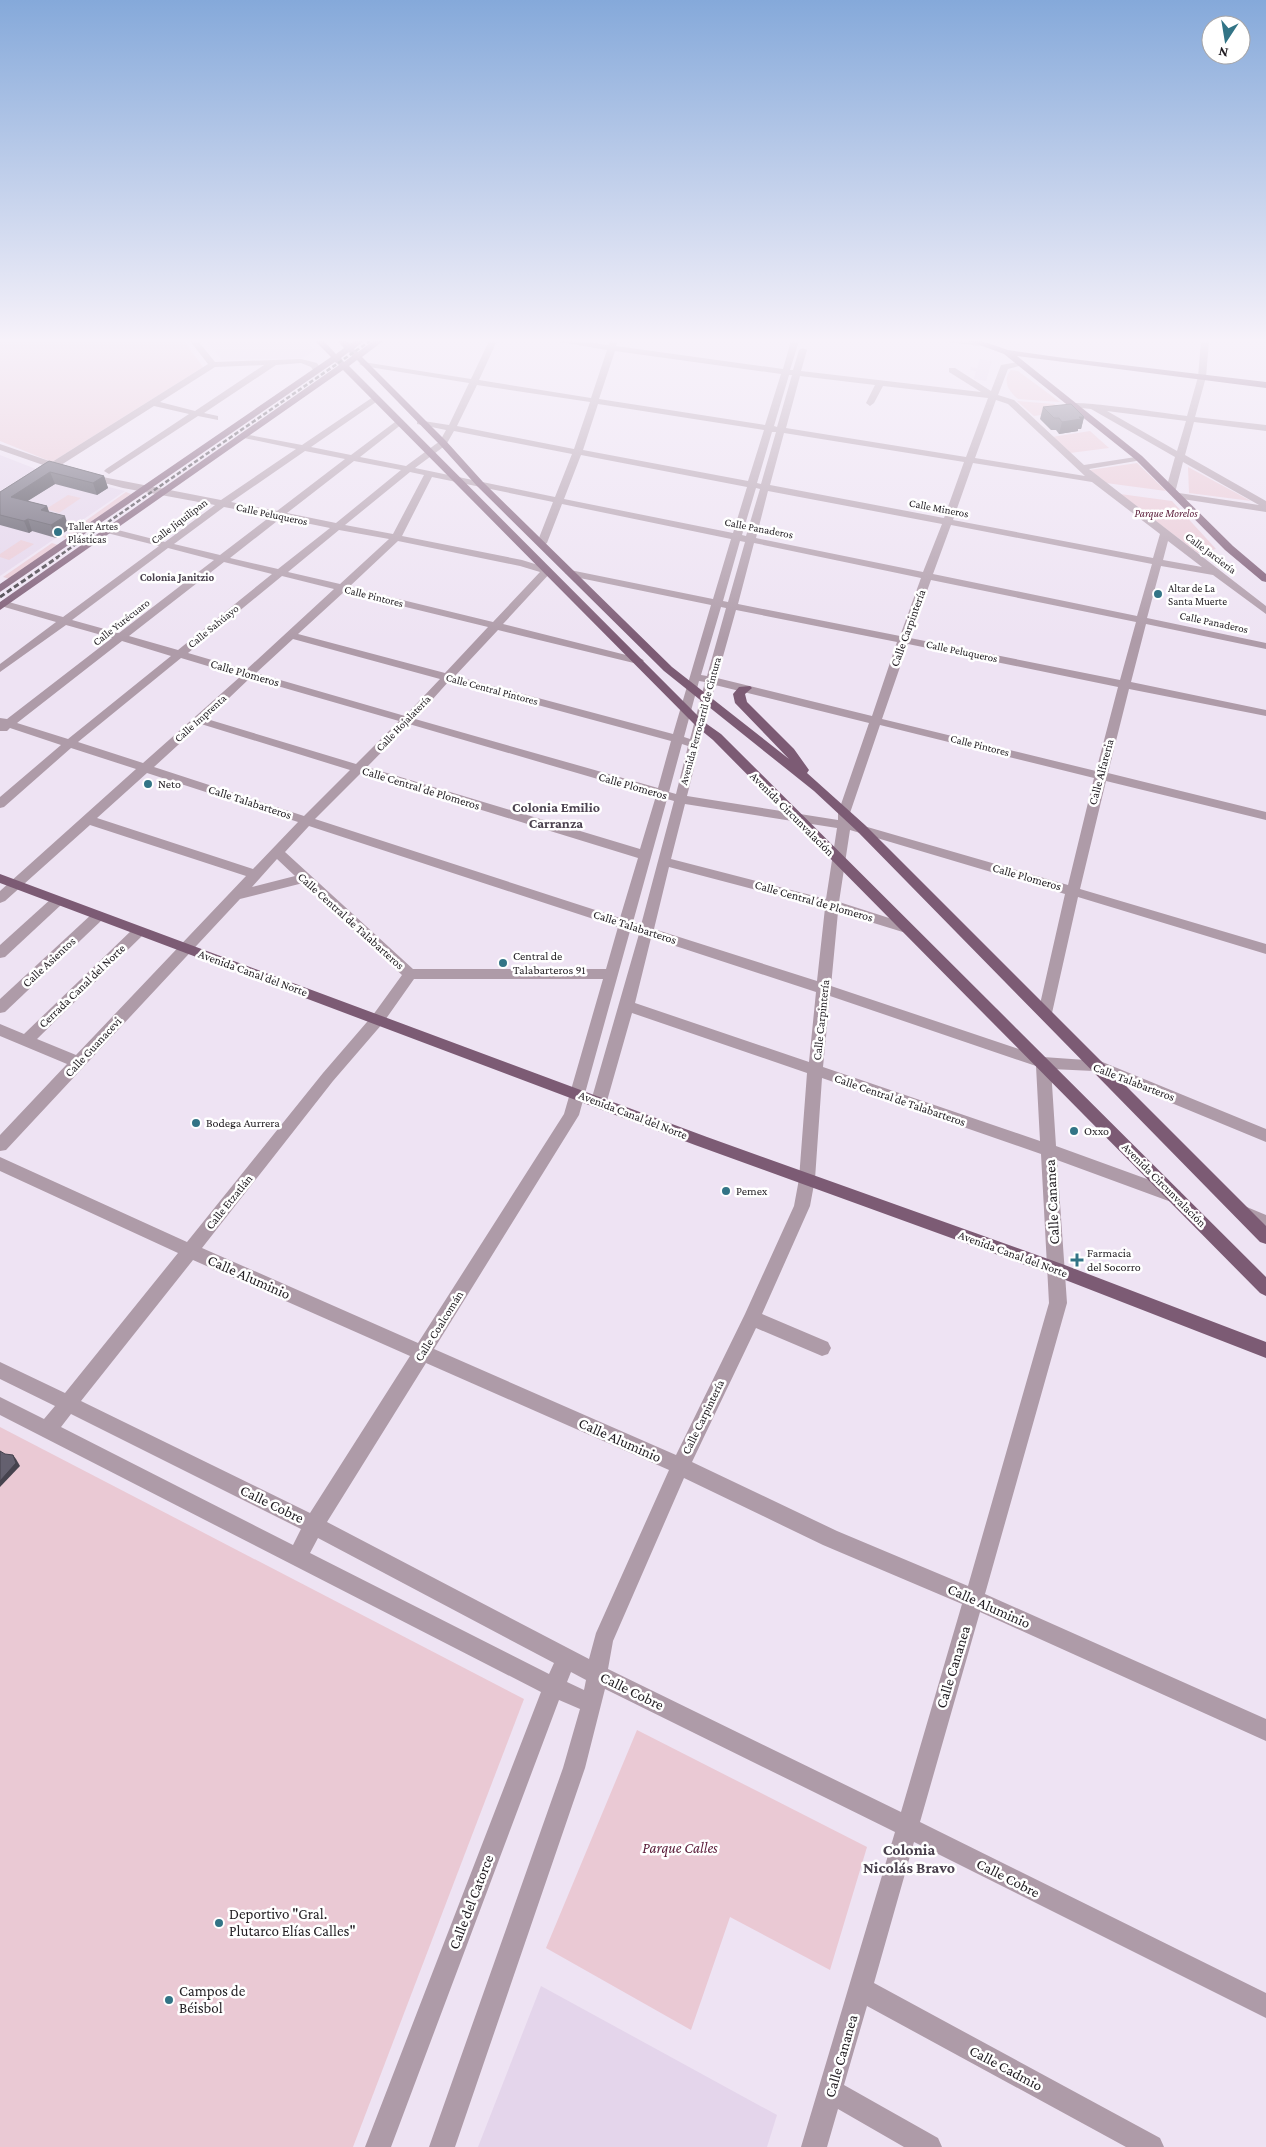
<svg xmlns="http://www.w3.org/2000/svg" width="1266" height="2147" font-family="'Crimson Pro',serif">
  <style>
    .built { fill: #e4d5eb }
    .green { fill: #eac9d4 }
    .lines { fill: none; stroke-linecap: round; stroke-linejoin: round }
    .minor { fill: #ae9ba8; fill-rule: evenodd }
    .major { fill: #7c5b74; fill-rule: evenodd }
    .rail-far1 { stroke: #3d383f; stroke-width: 2.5; stroke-dasharray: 4.5 2.5; stroke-linecap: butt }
    .rail { stroke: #3d383f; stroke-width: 3; stroke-dasharray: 5.5 3; stroke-linecap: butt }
    .wall { fill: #56535f }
    .shaded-wall { fill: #46434e }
    .building { fill: #64606f; stroke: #46434e }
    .poi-dot { fill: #327486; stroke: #fff; stroke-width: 2 }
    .labels { text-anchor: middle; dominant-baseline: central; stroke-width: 5; stroke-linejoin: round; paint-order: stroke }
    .far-street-label { font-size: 11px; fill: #211d22; stroke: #fff }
    .far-park-label { font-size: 11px; font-style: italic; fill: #591b38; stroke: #fff }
    .far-poi-label { font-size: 11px; fill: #211d22; stroke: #fff; text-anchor: start }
    .far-neighbourhood-label { font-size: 11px; font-weight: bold; fill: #4b424f; stroke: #fff }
    .street-label { font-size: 12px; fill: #211d22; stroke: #fff }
    .poi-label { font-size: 12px; fill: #211d22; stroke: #fff; text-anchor: start }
    .neighbourhood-label { font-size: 14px; font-weight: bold; fill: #4b424f; stroke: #fff }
    .near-street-label { font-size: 15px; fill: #211d22; stroke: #fff }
    .near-park-label { font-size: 15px; font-style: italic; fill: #591b38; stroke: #fff }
    .near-poi-label { font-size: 15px; fill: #211d22; stroke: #fff; text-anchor: start }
    .near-neighbourhood-label { font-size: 16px; font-weight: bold; fill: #4b424f; stroke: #fff }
  </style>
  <rect width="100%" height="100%" fill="#eee3f3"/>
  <g class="built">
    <path d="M 206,341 L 307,341 L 315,350 L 303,358 L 222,360 Z"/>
    <path d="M 980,359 L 992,361 L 986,381 L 974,379 L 976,371 L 970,370 L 971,367 L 977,368 Z"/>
    <path d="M 0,455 L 36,469 L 0,491 Z"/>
    <path d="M 53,473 L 125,491 L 0,576 L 0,507 Z"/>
    <path d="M 541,1986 L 777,2115 L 767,2147 L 478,2147 Z"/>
  </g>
  <g class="green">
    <path d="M 0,341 L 184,341 L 203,367 L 52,462 L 0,441 Z"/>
    <path d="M 1011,370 L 1018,371 L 1060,402 L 1018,399 C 1008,391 1002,380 1011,370 Z"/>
    <path d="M 1017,401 L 1054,404 L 1063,412 L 1034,416 Z"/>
    <path d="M 1090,431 L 1109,448 L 1070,453 L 1052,437 Z"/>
    <path d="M 1137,463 L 1166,491 L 1106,483 L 1090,470 Z"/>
    <path d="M 1188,467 L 1251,501 L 1189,493 Z"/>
    <path d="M 126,492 L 131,494 L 68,539 L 63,537 Z"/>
    <path d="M 1120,494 L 1172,501 L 1216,549 L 1198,553 Z"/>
    <path d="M 68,495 L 81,498 L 59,513 L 46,509 Z"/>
    <path d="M 21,540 L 34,544 L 9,560 L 0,557 L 0,554 Z"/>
    <path d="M 52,543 L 58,545 L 10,579 L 3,577 Z"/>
    <path d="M 0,1427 L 524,1699 L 353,2147 L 0,2147 Z"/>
    <path d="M 637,1730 L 867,1847 L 830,1970 L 730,1917 L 691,2030 L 546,1948 Z"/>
  </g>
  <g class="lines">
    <g class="minor">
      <path d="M 190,341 L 198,341 L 215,362 L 301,359 L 317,363 L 322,371 L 315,373 L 311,367 L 301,363 L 276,365 L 204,413 L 218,416 L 218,420 L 198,416 L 109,474 L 104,471 L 106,469 L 189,414 L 154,406 L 61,465 L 68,469 L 63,472 L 54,469 L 45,471 L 43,469 L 46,466 L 0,450 L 0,444 L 52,462 L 208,364 ZM 264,365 L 195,411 L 160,402 L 215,367 Z"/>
      <path d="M 489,341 L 497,341 L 479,380 L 591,398 L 607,350 L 554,341 L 578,341 L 609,345 L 610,341 L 618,341 L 616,346 L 783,369 L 791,341 L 799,341 L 790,370 L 793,370 L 799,350 L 803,348 L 807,350 L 801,371 L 981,392 L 949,372 L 949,368 L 955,368 L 991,391 L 1001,365 L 1023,361 L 1023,365 L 1008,369 L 998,395 L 1014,400 L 1084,465 L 1142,456 L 1142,460 L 1089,469 L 1266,606 L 1266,614 L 1213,575 L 1161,566 L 1147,618 L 1266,643 L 1266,649 L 1146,624 L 1131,682 L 1266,710 L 1266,716 L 1129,689 L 1108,773 L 1266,812 L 1266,820 L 1106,781 L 1080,889 L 1266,944 L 1266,954 L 1078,897 L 1052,1013 L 1050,1017 L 1045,1018 L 1040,1017 L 1038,1013 L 1065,894 L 850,830 L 839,902 L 911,925 L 913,928 L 911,931 L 906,933 L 838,912 L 831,986 L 1043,1057 L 1100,1061 L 1266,1129 L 1266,1142 L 1094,1071 L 1051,1069 L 1056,1146 L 1180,1191 L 1182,1196 L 1180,1201 L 1174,1203 L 1057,1160 L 1067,1303 L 985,1594 L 1266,1719 L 1266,1741 L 980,1612 L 920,1822 L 1266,1993 L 1266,2018 L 914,1842 L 874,1983 L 1160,2138 L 1164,2147 L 1126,2147 L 867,2006 L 844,2085 L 938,2138 L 942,2147 L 904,2147 L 838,2109 L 827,2147 L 801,2147 L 895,1832 L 605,1689 L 585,1768 L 455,2147 L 429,2147 L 563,1768 L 580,1709 L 559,1700 L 391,2147 L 365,2147 L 541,1692 L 0,1415 L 0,1397 L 44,1419 L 55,1406 L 0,1379 L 0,1362 L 65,1393 L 178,1253 L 0,1171 L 0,1157 L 187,1242 L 323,1073 L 373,1015 L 402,975 L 303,883 L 240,899 L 6,1150 L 0,1151 L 0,1135 L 67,1064 L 0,1036 L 0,1024 L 24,1034 L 134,928 L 144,928 L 146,931 L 144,934 L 37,1039 L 76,1055 L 246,876 L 90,825 L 5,901 L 0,903 L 0,891 L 136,769 L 71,748 L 4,807 L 0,808 L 0,797 L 61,745 L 10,728 L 7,731 L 0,731 L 0,718 L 7,719 L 112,638 L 66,625 L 0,672 L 0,664 L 56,622 L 1,606 L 0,604 L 5,601 L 63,617 L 159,546 L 107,533 L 107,529 L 110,528 L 165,542 L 215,505 L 123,488 L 82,477 L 82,473 L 221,500 L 296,449 L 244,438 L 244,434 L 302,445 L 376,395 L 380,398 L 379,400 L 311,447 L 351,455 L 399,419 L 403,422 L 402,424 L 360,457 L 406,466 L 440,441 L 446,430 L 417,424 L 417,420 L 449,425 L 469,383 L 363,366 L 359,364 L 363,362 L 471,379 ZM 615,351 L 781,374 L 765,425 L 599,399 ZM 789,375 L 792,375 L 777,427 L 774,426 ZM 800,376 L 875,385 L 866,403 L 870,406 L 874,403 L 883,386 L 988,398 L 966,457 L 786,428 ZM 477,385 L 590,402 L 574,449 L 457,426 ZM 996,400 L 1008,404 L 1085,476 L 975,458 ZM 598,404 L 764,430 L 748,481 L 583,450 ZM 454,431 L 572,454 L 555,497 L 415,468 L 446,445 ZM 772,432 L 776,432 L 761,484 L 757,483 ZM 784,433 L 964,462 L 944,518 L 770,485 ZM 305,451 L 345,459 L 277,511 L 231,502 ZM 581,455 L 747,487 L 733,533 L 564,499 ZM 354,461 L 401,470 L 336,523 L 287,513 ZM 973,463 L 1092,482 L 1160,534 L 1153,558 L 953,520 ZM 410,472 L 424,475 L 393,534 L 345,525 ZM 432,477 L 553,502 L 537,543 L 542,546 L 547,543 L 562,504 L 731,539 L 713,599 L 570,570 L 565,573 L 570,576 L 711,605 L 673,734 L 455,676 L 498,630 L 638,664 L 644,661 L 642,659 L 503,624 L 552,571 L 551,569 L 522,560 L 402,536 ZM 756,488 L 760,489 L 746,536 L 742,535 ZM 768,491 L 942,524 L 923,572 L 756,538 ZM 224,507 L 271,516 L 220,555 L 174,544 ZM 281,518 L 330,528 L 278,569 L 230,558 ZM 951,525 L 1152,564 L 1137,616 L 933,574 ZM 339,530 L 389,539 L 340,584 L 288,572 ZM 398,541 L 520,566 L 540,572 L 493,622 L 349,587 ZM 740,541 L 745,542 L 728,602 L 723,601 ZM 1168,541 L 1202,567 L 1163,560 ZM 754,543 L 921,578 L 900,636 L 738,604 ZM 168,548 L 214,560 L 119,633 L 72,620 ZM 224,562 L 272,574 L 178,650 L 129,636 ZM 282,576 L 334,589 L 246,670 L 188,653 ZM 931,580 L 1136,622 L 1120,680 L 910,638 ZM 344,592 L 488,627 L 445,673 L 298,634 ZM 721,607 L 726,608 L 707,676 L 701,675 ZM 736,610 L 897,642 L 872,716 L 717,678 ZM 293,639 L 440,679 L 405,716 L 256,673 ZM 122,641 L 171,656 L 68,739 L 17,723 ZM 908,644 L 1118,687 L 1096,771 L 882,719 ZM 181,658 L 241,676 L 143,763 L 78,742 ZM 250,678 L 399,721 L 356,764 L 207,719 ZM 449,681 L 671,741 L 658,788 L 415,719 ZM 699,681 L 705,682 L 690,739 L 684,737 ZM 715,685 L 869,723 L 838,813 L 838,820 L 687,796 ZM 201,724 L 350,770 L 304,816 L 154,767 ZM 409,724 L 656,796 L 640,849 L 367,767 ZM 880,725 L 1094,778 L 1068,885 L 850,822 L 850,813 ZM 682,744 L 688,746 L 676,794 L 669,792 ZM 147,773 L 298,822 L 253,869 L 97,818 ZM 361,773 L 638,858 L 620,918 L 315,819 ZM 667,799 L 674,801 L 641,925 L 633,922 ZM 685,804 L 837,828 L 826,899 L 671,859 ZM 309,826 L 618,927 L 606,969 L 413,969 L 285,852 ZM 277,859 L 295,876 L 252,887 ZM 669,867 L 825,908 L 817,981 L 654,929 ZM 630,931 L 639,934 L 591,1101 L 594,1105 L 599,1107 L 604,1105 L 607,1101 L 632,1013 L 807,1073 L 799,1179 L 794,1206 L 745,1314 L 676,1455 L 434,1349 L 579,1115 ZM 651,938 L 816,992 L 809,1062 L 635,1003 ZM 414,979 L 603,979 L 564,1114 L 418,1343 L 202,1248 L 333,1081 L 383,1023 ZM 830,996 L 1036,1066 L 1040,1141 L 823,1067 ZM 822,1078 L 1041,1154 L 1049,1303 L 968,1586 L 837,1531 L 692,1462 L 756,1328 L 822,1356 L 828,1354 L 831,1348 L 828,1342 L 762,1314 L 810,1206 L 815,1179 ZM 193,1260 L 410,1356 L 310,1513 L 81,1401 ZM 426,1363 L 669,1470 L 596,1633 L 589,1659 L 327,1522 ZM 71,1414 L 301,1529 L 293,1545 L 61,1427 ZM 684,1478 L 823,1545 L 962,1604 L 901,1812 L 608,1669 L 613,1641 ZM 318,1538 L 554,1663 L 549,1674 L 310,1553 ZM 571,1672 L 586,1680 L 584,1690 L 567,1682 Z"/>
      <path d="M 942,341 L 977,341 L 983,344 L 979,346 Z"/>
      <path d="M 1201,341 L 1209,341 L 1206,377 L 1195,417 L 1266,425 L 1266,431 L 1194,422 L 1185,455 L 1266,501 L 1266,512 L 1176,498 L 1176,494 L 1179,493 L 1259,505 L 1183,462 L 1176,489 L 1174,491 L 1168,491 L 1166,489 L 1175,457 L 1091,409 L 1071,407 L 1067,404 C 1074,399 1170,414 1187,416 L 1198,377 ZM 1107,411 L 1186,421 L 1177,451 Z"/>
      <path d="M 57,896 L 62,898 L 64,901 L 62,904 L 5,957 L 0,958 L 0,945 L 52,898 Z"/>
      <path d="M 98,911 L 103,913 L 105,916 L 103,919 L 5,1012 L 0,1013 L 0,999 L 93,913 Z"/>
      <path d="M 1242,1205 L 1266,1215 L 1266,1229 L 1236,1217 L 1234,1212 L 1236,1207 Z"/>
    </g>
    <g class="major">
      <path d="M 315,341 L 324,341 L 336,354 L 344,348 L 338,341 L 347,341 L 350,344 L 354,341 L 364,341 L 354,349 L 358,352 L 373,341 L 383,341 L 362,357 L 446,441 L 483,482 L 672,667 L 789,759 L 735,703 L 733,694 L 739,687 L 750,686 L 752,688 L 745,694 L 747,702 L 794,749 L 809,770 L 807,773 L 865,825 L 1266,1226 L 1266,1244 L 1260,1242 L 857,831 L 814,791 L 664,671 L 477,486 L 440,445 L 357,360 L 349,366 L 704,722 L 721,734 L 1266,1277 L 1266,1296 L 1260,1293 L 713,740 L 696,726 L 343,370 L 0,610 L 0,602 L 339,365 L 335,362 L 0,592 L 0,584 L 331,357 ZM 349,352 L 352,356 L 344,362 L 341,358 Z"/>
      <path d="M 969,341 L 982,341 L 1008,350 L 1064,358 L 1266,382 L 1266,388 L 1017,356 L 1142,456 L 1233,546 L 1266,574 L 1266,582 L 1262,581 L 1225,550 L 1136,460 L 1004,354 Z"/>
      <path d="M 0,874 L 707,1137 L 1062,1264 L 1266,1342 L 1266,1358 L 1050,1274 L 695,1145 L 0,883 Z"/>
    </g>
    <path class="rail-far1" d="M 56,558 L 370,341"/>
    <path class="rail" d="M 0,597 L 58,557"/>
  </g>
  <g class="wall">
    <path d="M 1043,407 L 1084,417 L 1081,429 L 1078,429 L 1078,431 L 1059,434 L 1056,430 L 1051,430 L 1040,419 Z"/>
    <path d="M 49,461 L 104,476 L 108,488 L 97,495 L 55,484 L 27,501 L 47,506 L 49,512 L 69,529 L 56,538 L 32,531 L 29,533 L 0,525 L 0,492 Z"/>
  </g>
  <g class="shaded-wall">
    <path d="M 1079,417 L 1084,417 L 1081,429 L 1078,429 L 1078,431 L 1059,434 L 1062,422 Z"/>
    <path d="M 50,472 L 55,484 L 15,509 L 11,497 Z"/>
    <path d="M 104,476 L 108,488 L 97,495 L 93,483 Z"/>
    <path d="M 47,506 L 51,519 L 41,510 Z"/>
    <path d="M 65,516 L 69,529 L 56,538 L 51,525 Z"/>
    <path d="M 28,519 L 32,531 L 29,533 L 24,521 Z"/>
    <path d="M 13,1455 L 16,1459 L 20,1466 L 0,1487 L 0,1481 Z"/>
  </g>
  <g class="building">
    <path d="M 1071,404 L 1084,417 L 1079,417 L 1081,419 L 1062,422 L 1059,418 L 1054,418 L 1043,407 Z"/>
    <path d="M 49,461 L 104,476 L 93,483 L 50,472 L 11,497 L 47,506 L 41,510 L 65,516 L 51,525 L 28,519 L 24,521 L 0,515 L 0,492 Z"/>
    <path d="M 0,1451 L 5,1454 L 13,1455 L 16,1463 L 0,1481 Z"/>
  </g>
  <linearGradient id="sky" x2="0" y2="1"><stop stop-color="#85a9da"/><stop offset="0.53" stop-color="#f7f2fa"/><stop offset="1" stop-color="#f7f2fa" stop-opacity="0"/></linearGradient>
  <rect width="1266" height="642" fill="url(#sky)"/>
  <g class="poi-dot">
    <circle cx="58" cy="532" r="5"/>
    <circle cx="1158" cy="594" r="5"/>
    <circle cx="148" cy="784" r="5"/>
    <circle cx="503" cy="963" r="5"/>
    <circle cx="196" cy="1123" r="5"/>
    <circle cx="1074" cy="1131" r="5"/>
    <circle cx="726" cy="1191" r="5"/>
    <path d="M1074.5 1252.5h5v5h5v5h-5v5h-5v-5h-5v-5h5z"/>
    <circle cx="219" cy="1923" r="5"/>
    <circle cx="169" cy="2000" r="5"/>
  </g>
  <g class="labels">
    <g class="far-street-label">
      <text transform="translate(939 508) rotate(11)">Calle Mineros</text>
      <text transform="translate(272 514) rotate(12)">Calle Peluqueros</text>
      <text transform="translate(179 521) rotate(-37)">Calle Jiquilipan</text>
      <text transform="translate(759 528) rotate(11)">Calle Panaderos</text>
      <text transform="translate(1211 553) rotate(37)">Calle Jarciería</text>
      <text transform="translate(374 596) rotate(14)">Calle Pintores</text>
      <text transform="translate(121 622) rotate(-38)">Calle Yurécuaro</text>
      <text transform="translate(1214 622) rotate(12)">Calle Panaderos</text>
      <text transform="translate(213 626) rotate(-39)">Calle Sahúayo</text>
      <text transform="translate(962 651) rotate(12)">Calle Peluqueros</text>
      <text transform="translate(492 689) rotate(15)">Calle Central Pintores</text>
      <text transform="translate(200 718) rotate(-42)">Calle Imprenta</text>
      <text transform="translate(700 721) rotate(-75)">Avenida Ferrocarril de Cintura</text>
      <text transform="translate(403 723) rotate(-46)">Calle Hojalatería</text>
      <text transform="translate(980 745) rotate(14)">Calle Pintores</text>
    </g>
    <g class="far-park-label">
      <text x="1166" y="513">Parque Morelos</text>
    </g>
    <g class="far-poi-label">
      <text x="68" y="526">Taller Artes<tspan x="68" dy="13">Plásticas</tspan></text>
      <text x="1168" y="588">Altar de La<tspan x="1168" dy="13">Santa Muerte</tspan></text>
    </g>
    <g class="far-neighbourhood-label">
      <text x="177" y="577">Colonia Janitzio</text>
    </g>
    <g class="street-label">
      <text transform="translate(908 628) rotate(-70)">Calle Carpintería</text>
      <text transform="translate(245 673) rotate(16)">Calle Plomeros</text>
      <text transform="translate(1101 772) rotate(-75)">Calle Alfareria</text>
      <text transform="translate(633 786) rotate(16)">Calle Plomeros</text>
      <text transform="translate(421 788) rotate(17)">Calle Central de Plomeros</text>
      <text transform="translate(250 802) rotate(18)">Calle Talabarteros</text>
      <text transform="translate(792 814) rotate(45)">Avenida Circunvalación</text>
      <text transform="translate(1027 877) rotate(16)">Calle Plomeros</text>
      <text transform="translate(814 901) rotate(16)">Calle Central de Plomeros</text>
      <text transform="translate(351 921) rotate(42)">Calle Central de Talabarteros</text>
      <text transform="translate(635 927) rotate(18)">Calle Talabarteros</text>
      <text transform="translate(49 962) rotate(-43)">Calle Asientos</text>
      <text transform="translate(253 973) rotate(20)">Avenida Canal del Norte</text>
      <text transform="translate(82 986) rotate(-44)">Cerrada Canal del Norte</text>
      <text transform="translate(821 1020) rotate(-84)">Calle Carpintería</text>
      <text transform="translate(93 1047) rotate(-47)">Calle Guanacevi</text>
      <text transform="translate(1134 1082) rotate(21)">Calle Talabarteros</text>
      <text transform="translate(900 1100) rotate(19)">Calle Central de Talabarteros</text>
      <text transform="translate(633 1115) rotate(21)">Avenida Canal del Norte</text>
      <text transform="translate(1164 1185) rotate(45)">Avenida Circunvalación</text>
      <text transform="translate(229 1202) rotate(-51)">Calle Etzatlán</text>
      <text transform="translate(1013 1254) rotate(20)">Avenida Canal del Norte</text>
      <text transform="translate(439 1326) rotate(-58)">Calle Coalcomán</text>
      <text transform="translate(703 1417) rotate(-64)">Calle Carpintería</text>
    </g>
    <g class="poi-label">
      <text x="158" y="784">Neto</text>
      <text x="513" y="956">Central de<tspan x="513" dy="14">Talabarteros 91</tspan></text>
      <text x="206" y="1123">Bodega Aurrera</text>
      <text x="1084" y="1131">Oxxo</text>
      <text x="736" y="1191">Pemex</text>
      <text x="1087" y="1253">Farmacia<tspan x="1087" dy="14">del Socorro</tspan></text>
    </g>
    <g class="neighbourhood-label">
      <text x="556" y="807">Colonia Emilio<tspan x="556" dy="16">Carranza</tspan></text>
    </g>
    <g class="near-street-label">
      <text transform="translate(1052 1202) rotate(-93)">Calle Cananea</text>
      <text transform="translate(249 1277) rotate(24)">Calle Aluminio</text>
      <text transform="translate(620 1440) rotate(24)">Calle Aluminio</text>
      <text transform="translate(272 1504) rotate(26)">Calle Cobre</text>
      <text transform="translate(989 1606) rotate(24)">Calle Aluminio</text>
      <text transform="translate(953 1667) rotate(-73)">Calle Cananea</text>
      <text transform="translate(632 1691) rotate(26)">Calle Cobre</text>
      <text transform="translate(1008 1878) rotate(27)">Calle Cobre</text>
      <text transform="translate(471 1902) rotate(-69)">Calle del Catorce</text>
      <text transform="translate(841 2056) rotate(-74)">Calle Cananea</text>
      <text transform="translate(1006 2068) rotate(28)">Calle Cadmio</text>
    </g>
    <g class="near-park-label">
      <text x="680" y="1848">Parque Calles</text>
    </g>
    <g class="near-poi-label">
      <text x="229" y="1914">Deportivo "Gral.<tspan x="229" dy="17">Plutarco Elías Calles"</tspan></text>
      <text x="179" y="1991">Campos de<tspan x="179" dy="17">Béisbol</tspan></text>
    </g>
    <g class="near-neighbourhood-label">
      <text x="909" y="1849">Colonia<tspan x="909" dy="18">Nicolás Bravo</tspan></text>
    </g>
  </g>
  <g transform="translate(1226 40) rotate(192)"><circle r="24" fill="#ffffff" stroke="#a6a5a7"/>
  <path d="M0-4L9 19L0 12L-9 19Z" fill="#327486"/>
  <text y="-8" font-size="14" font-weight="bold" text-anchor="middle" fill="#211d22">N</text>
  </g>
</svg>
